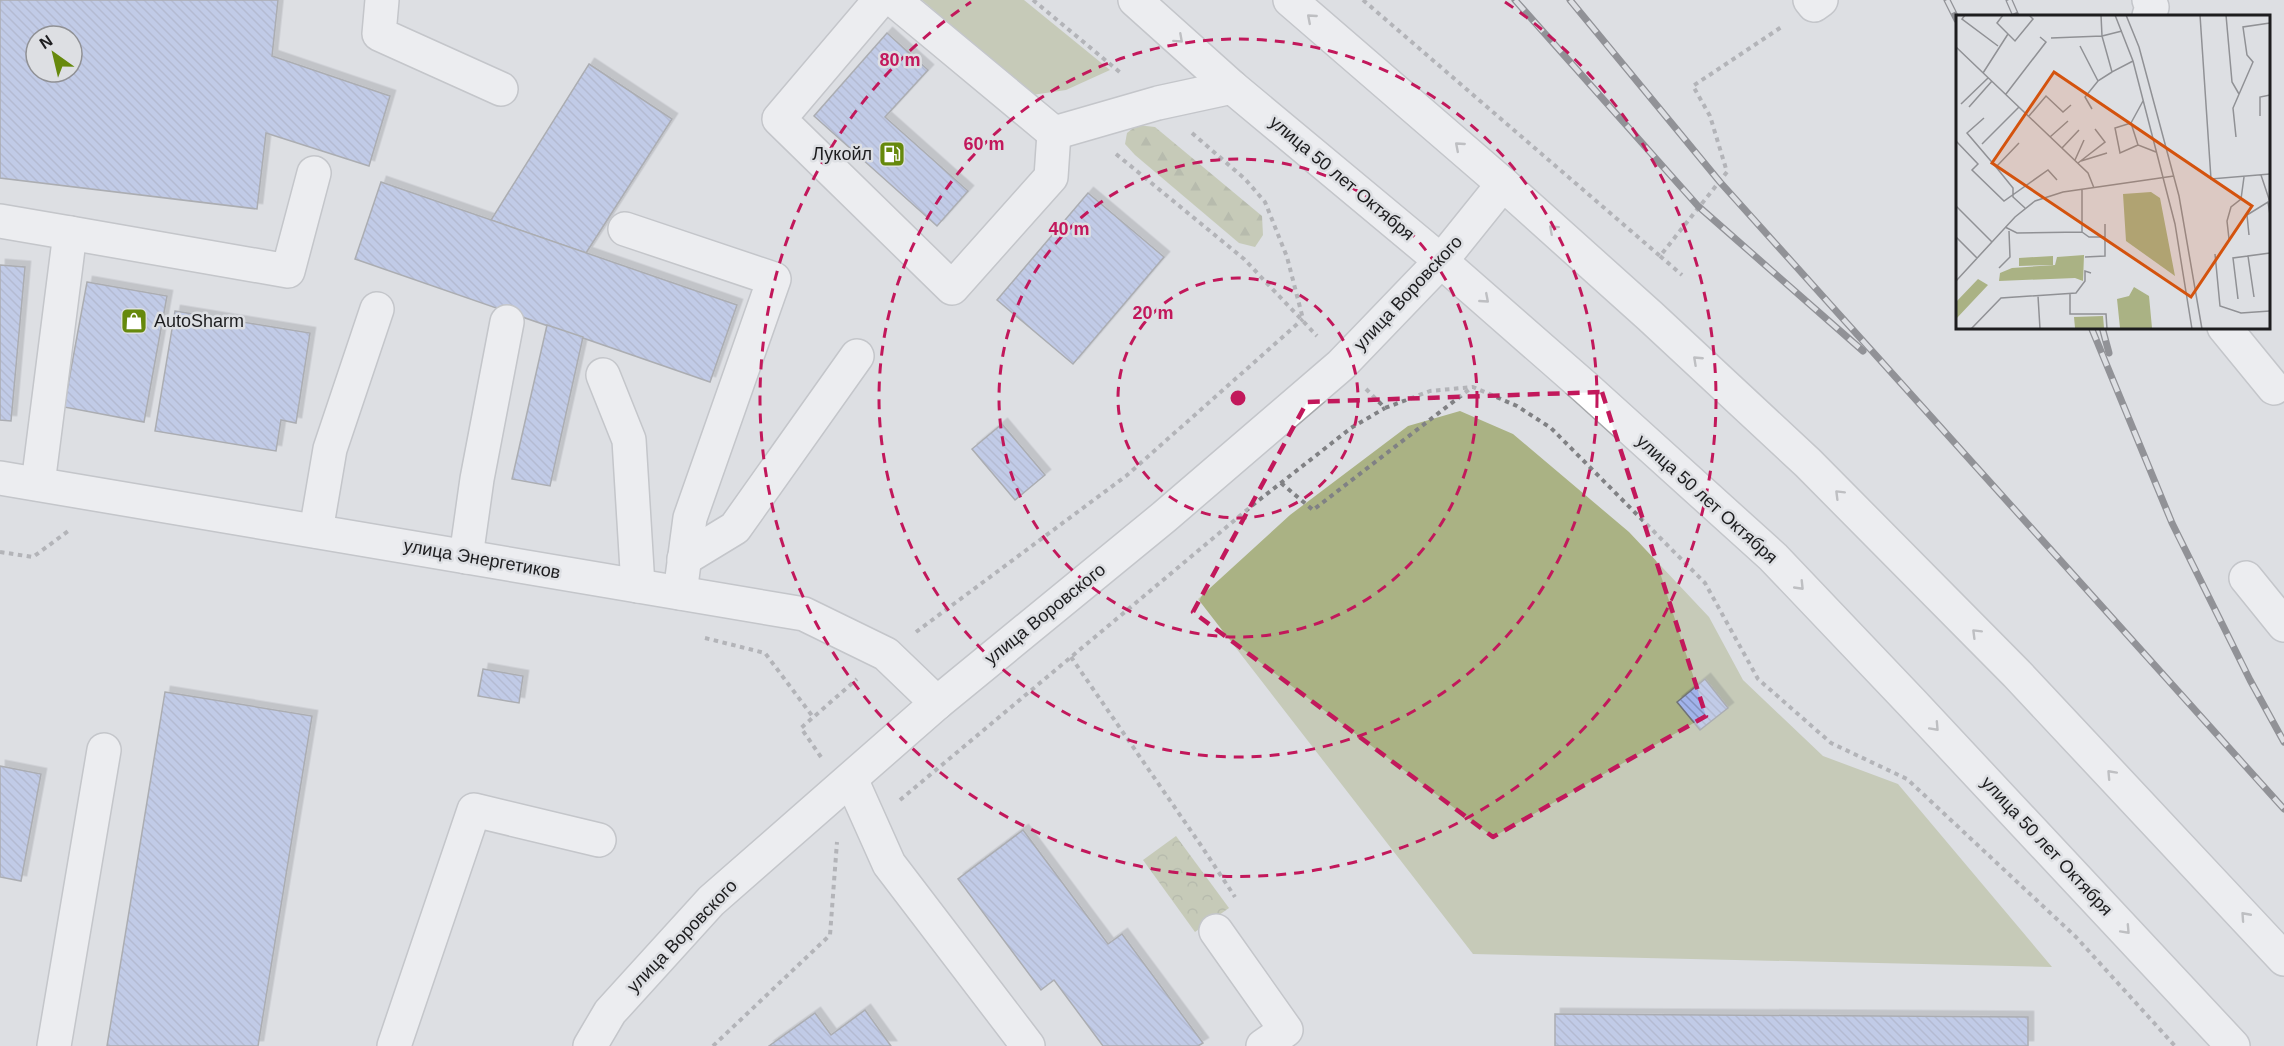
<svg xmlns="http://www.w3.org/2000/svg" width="2284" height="1046" font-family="Arial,sans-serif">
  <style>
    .grass { fill: #aab284 }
    .forest { fill: url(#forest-firs) }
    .park { fill: url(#park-crowns) }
    .building { fill: url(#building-back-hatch); stroke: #707275; stroke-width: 1.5; fill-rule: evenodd; filter: url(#shadow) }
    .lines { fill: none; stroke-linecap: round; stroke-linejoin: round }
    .minor-casing { stroke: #a6a8ab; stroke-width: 36 }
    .major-casing { stroke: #a6a8ab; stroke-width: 36 }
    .path { stroke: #808184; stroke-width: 4; stroke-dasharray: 4.5 4.5; stroke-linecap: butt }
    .minor { stroke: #fff; stroke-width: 33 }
    .major { stroke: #fff; stroke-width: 33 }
    .rail-casing { stroke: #37373a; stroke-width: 7 }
    .rail { stroke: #dddfe3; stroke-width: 4.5; stroke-dasharray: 14; stroke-linecap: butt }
    .oneway { stroke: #99999a }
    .marked { fill: none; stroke: #c2185b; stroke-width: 4.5; stroke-dasharray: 12 8; stroke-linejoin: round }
    .ring { fill: none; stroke: #c2185b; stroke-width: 3; stroke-dasharray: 10 8 }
    .labels { text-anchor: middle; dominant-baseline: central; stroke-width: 5; stroke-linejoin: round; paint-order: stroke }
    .poi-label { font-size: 18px; fill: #1d1d1f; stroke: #dddfe3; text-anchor: end }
    .street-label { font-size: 18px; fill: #1d1d1f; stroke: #dddfe3 }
    .inset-road { fill: none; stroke: #909195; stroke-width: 1.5 }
    .view { fill: #d4530e; fill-opacity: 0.15; stroke: #d4530e; stroke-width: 3 }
    .inset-edge { fill: none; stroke: #1d1d1f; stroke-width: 3 }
    .centre { fill: #c2185b; stroke: #dddfe3; stroke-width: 3 }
    .ring-label { font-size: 18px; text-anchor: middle; font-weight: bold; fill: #c2185b; stroke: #dddfe3; stroke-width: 5; stroke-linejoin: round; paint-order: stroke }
  </style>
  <defs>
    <pattern id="forest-firs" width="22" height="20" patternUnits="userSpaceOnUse" patternTransform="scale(1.5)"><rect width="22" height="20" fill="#aab284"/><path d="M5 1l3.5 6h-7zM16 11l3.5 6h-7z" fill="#8a906b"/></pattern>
    <pattern id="park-crowns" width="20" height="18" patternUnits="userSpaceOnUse" patternTransform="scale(1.5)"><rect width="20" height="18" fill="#aab284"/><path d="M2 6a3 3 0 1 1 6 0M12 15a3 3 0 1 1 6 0" fill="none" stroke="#8a906b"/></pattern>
    <pattern id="building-back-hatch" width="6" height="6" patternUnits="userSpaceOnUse" patternTransform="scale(1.5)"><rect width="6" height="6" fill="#a1b3ea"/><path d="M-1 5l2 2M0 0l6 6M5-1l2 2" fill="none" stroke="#8391bd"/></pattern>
    <filter id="shadow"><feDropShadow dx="5.5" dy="-5.5" stdDeviation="0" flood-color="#0004"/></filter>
  </defs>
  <rect width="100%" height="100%" fill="#dddfe3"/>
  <g class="grass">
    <path d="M 922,0 L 1024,0 L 1110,70 L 1066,90 L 1032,95 Z"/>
    <path d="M 1460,411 L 1513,434 L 1629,532 L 1709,617 L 1743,680 L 1823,756 L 1898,784 L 2052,967 L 1473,954 L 1198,599 L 1290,515 L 1408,426 Z"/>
  </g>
  <path class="forest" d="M 1137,125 L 1155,127 L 1262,216 L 1263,235 L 1255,247 L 1239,243 L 1135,155 L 1125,144 L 1127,133 Z"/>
  <path class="park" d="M 1176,836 L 1229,908 L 1195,932 L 1143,860 Z"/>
  <g class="building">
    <path d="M 0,0 L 278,0 L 272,56 L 390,96 L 369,166 L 266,133 L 257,209 L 0,178 ZM 36,36 L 72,36 L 72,72 L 36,72 Z"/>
    <path d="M 887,33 L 928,70 L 885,117 L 968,191 L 937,226 L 814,116 Z"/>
    <path d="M 589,64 L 672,119 L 586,253 L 491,220 Z"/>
    <path d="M 381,182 L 737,305 L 710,382 L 355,259 Z"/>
    <path d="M 1088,193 L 1164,257 L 1073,364 L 997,300 Z"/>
    <path d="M 0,265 L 25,267 L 11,421 L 0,420 Z"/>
    <path d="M 87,282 L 167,296 L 144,422 L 64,407 Z"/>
    <path d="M 175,311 L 310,333 L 296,423 L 281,420 L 276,451 L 155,431 Z"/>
    <path d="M 547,325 L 583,337 L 550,486 L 512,479 Z"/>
    <path d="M 1002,424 L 1045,475 L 1015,500 L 972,449 Z"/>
    <path d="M 483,669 L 523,676 L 519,703 L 478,696 Z"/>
    <path d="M 1705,679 L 1728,708 L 1700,730 L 1677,702 Z"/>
    <path d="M 165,692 L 312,716 L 258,1046 L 107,1046 Z"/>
    <path d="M 0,766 L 41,774 L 21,881 L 0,877 Z"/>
    <path d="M 1023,830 L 1108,944 L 1122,934 L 1203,1043 L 1198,1046 L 1103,1046 L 1054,980 L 1041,990 L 958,879 Z"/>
    <path d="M 865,1010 L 891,1046 L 769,1046 L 815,1013 L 831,1035 Z"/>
    <path d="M 1555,1014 L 2028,1017 L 2028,1046 L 1555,1046 Z"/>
  </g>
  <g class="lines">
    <defs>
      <g id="minor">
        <path d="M 382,0 L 379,34 L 501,89"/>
        <path d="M 880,0 L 779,119 L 952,288 L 1051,177 L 1054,133"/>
        <path d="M 894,0 L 1054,133 L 1158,103 L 1232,87"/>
        <path d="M 1810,0 L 1814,5 L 1821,0"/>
        <path d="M 2149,0 L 2152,7 L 2149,16"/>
        <path d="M 0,221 L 70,233"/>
        <path d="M 625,229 L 774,279 L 690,518 L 680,593"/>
        <path d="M 2224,327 L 2274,388"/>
        <path d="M 603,375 L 629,440 L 638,586"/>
        <path d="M 0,478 L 804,614 L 886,654 L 937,703"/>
        <path d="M 38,484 L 70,233 L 288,271 L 314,173"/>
        <path d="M 316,531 L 330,449 L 377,309"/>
        <path d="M 466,557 L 477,479 L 507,322"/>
        <path d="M 684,559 L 735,528 L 857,356"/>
        <path d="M 2246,578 L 2284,625"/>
        <path d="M 851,779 L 889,864 L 1028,1046"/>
        <path d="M 1216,931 L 1286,1030 L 1263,1046"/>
        <path d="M 54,1046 L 104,750"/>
        <path d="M 394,1046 L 474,810 L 599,840"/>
        <path d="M 590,1046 L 610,1012 L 711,901 L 937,703 L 1164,517 L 1341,365 L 1441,261 L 1503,184"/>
      </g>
      <g id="major">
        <path d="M 1135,0 L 1232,87 L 1441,261 L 1586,388 L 1773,557 L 1913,704 L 2233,1046"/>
        <path d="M 1290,0 L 1503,184 L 1650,316 L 1808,463 L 2017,674 L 2284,959"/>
      </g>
    </defs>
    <use href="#minor" class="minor-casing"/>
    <use href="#major" class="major-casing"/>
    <g class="path">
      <path d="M 1033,0 L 1122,74"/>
      <path d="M 1363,0 L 1660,256 L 1727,172 L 1710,116 L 1693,86 L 1783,26"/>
      <path d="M 1192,133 L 1245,179 L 1265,202 L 1287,257 L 1303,319"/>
      <path d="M 1116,154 L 1244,259 L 1317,336"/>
      <path d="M 1660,256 L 1682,275"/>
      <path d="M 1366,389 L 1385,408 L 1430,391 L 1473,387 L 1517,406 L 1551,428 L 1705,583 L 1758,679 L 1831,743 L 1907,779 L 2076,937 L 2175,1046"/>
      <path d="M 1281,483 L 1313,510 L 1471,388"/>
      <path d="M 0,552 L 33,557 L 71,529"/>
      <path d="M 916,632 L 1126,476 L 1303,319"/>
      <path d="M 705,638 L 765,653 L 813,717"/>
      <path d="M 1071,657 L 1200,844 L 1235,897"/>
      <path d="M 821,757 L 801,728 L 857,679"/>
      <path d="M 900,800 L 1254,504 L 1351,428 L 1385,408"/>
      <path d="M 713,1046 L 830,935 L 837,842"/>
    </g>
    <use href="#minor" class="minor"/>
    <use href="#major" class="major"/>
    <defs>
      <g id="rail">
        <path d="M 1515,0 L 1698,206 L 1863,351"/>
        <path d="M 1570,0 L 1720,182 L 2284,809"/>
        <path d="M 1947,0 L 1957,20"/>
        <path d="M 2009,0 L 2016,16"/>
        <path d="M 2091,327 L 2172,523 L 2250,680 L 2284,742"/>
        <path d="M 2102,327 L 2109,353"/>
      </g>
    </defs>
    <use href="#rail" class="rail-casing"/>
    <use href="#rail" class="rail"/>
  </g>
  <defs><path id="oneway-chevron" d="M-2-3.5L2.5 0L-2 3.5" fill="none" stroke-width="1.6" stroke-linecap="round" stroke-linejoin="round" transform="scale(1.5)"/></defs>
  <g class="oneway">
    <use href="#oneway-chevron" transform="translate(1311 18) rotate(-139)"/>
    <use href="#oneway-chevron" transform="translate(1179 39) rotate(42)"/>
    <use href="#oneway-chevron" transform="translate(1459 146) rotate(-139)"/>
    <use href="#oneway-chevron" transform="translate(1553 229) rotate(-138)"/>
    <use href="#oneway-chevron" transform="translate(1485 299) rotate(41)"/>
    <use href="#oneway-chevron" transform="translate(1697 360) rotate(-137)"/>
    <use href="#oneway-chevron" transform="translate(1839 494) rotate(-135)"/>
    <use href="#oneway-chevron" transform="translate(1800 586) rotate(46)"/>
    <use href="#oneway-chevron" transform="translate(1976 633) rotate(-135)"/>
    <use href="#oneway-chevron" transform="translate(1935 727) rotate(47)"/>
    <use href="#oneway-chevron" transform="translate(2111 774) rotate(-133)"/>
    <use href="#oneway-chevron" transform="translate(2245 916) rotate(-132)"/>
    <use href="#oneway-chevron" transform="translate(2126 930) rotate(47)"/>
  </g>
  <path d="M0 0H2284V1046H0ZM 1602,392 L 1706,716 L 1493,837 L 1193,612 L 1307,402 Z" fill="#dddfe3" fill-opacity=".55" fill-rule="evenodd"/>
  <path class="marked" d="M 1602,392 L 1706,716 L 1493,837 L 1193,612 L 1307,402 Z"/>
  <g class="ring">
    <circle cx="1238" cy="398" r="120"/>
    <circle cx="1238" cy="398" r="239"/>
    <circle cx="1238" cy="398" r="359"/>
    <path d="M1505 2A478 478 0 1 1 971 2"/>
  </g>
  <defs>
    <symbol id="fuel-square" viewBox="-11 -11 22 22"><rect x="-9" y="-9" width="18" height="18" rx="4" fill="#66890c" stroke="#dddfe3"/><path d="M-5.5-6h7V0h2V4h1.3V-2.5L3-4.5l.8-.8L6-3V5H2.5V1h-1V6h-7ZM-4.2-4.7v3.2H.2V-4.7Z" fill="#fff"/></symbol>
    <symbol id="shop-square" viewBox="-11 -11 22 22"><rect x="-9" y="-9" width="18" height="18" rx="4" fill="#66890c" stroke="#dddfe3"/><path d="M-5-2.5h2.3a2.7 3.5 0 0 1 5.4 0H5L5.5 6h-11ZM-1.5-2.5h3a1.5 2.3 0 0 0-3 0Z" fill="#fff"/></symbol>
  </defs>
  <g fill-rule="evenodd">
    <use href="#fuel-square" x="877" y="139" width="30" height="30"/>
    <use href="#shop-square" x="119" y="306" width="30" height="30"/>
  </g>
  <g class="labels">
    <g class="poi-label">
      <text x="872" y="154">Лукойл</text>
      <text x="154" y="321" text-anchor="start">AutoSharm</text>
    </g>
    <g class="street-label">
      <text transform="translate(1342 178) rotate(40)">улица 50 лет Октября</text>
      <text transform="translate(1408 293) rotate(-47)">улица Воровского</text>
      <text transform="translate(1707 499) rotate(42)">улица 50 лет Октября</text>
      <text transform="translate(482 559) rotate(10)">улица Энергетиков</text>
      <text transform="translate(1045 614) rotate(-39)">улица Воровского</text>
      <text transform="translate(2047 846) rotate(47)">улица 50 лет Октября</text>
      <text transform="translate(682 936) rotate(-46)">улица Воровского</text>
    </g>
  </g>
  <g transform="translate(1956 15)">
    <rect width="314" height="314" fill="#dddfe3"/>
    <path d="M 195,177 L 204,183 L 219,261 L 170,226 L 167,179 ZM 178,272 L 193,281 L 196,313 L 164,313 L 161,284 L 173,281 ZM 147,301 L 148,313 L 119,313 L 118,302 Z" fill="#aab284"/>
    <path d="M 128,240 L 127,266 L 119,263 L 43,266 L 44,258 L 56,253 L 99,250 L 101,242 ZM 22,264 L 32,270 L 0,304 L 0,287 Z" fill="#aab284"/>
    <path d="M 97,241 L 97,250 L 63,251 L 63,243 Z" fill="#aab284"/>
    <path class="inset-road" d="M 9,0 L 6,4 L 42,31M 47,0 L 41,8 L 59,26 L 77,4 L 73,0M 145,0 L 146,21 L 166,16M 159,0 L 177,46 L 219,209 L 236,314M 170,0 L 183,32 L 223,181 L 246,314M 244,0 L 255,164 L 314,159M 270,0 L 276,67 L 283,79M 95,23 L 146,21 L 156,57 L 177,46M 124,31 L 142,66 L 156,57M 0,32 L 132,158 L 138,173M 27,58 L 52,19M 50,79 L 90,27 L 84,22M 187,86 L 175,108 L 182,130 L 200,137M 5,89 L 32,63M 13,92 L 36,66M 136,94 L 129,82 L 142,66M 73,101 L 90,81 L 107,97 L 115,90M 304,101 L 304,82 L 314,80M 28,103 L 11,118 L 40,152M 175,108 L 159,113 L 164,138 L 182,130M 94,122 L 112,106M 280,122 L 277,93 L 297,47 L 291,40 L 287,12 L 314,8M 0,126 L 22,149 L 16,155 L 48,186 L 92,155 L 101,165M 63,128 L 40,152 L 57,173 L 57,182 L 69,193M 26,129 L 63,92M 106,133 L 123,115M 119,145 L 128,125M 125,146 L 151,138M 122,148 L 149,127 L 139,114M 305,160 L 314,187M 0,191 L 36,227M 49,212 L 61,218 L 126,217 L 126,175M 126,217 L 133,222 L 149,222 L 149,209M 293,220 L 291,200 L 312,187 L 314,200M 0,222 L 21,243M 273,224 L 271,206 L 275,192 L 285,184 L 288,162M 259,239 L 264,291 L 285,298 L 314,296M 129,242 L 149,241 L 149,222M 43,253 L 54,242 L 53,216M 0,266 L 59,202 L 79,186 L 107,177 L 218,161M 114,279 L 114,299 L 150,299 L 151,314M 82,281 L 84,314M 298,282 L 292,241 L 314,238M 282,284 L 277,243 L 292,241M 15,314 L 45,283 L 120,278 L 129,266 L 129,256 L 135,258"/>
    <path class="view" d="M 98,57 L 296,191 L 235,282 L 36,148 Z"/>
    <rect width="314" height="314" class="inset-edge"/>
  </g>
  <circle cx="1238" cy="398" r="9" class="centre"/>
  <g class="ring-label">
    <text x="900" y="66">80 m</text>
    <text x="984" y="150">60 m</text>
    <text x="1069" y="235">40 m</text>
    <text x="1153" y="319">20 m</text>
  </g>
  <g transform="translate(54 54) rotate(326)"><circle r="28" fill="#dddfe3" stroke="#909195" stroke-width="1.5"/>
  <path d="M0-4.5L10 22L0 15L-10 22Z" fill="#66890c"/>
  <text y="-9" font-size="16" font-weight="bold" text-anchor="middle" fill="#1d1d1f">N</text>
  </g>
</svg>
